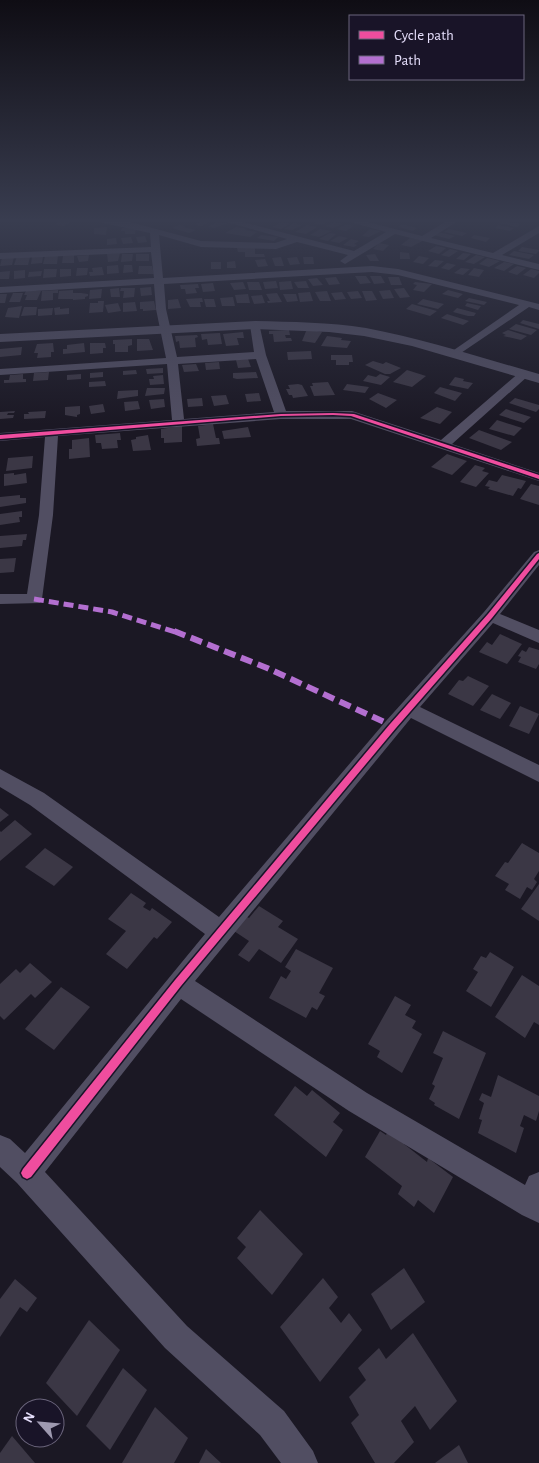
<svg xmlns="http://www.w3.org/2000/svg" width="539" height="1463" font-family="'Alegreya Sans',sans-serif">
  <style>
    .building { fill: #3b3745 }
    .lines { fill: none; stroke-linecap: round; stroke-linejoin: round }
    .minor { fill: #514e62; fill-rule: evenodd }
    .tertiary { fill: #514e62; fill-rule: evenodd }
    .quiet-far1 { stroke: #b36fd0; stroke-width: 5; stroke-dasharray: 10 5; stroke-linecap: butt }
    .quiet { stroke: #b36fd0; stroke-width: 6; stroke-dasharray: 12 6; stroke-linecap: butt }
    .cycleway-casing { stroke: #191428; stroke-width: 3 }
    .cycleway { fill: #ef4d9e; fill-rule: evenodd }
  </style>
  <rect width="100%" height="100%" fill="#1b1824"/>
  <g class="building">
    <path d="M 62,219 L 67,219 L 73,220 L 64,226 L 54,225 Z"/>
    <path d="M 204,219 L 213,220 L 202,226 L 195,225 Z"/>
    <path d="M 320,219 L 337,219 L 329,220 L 322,225 L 314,223 Z"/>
    <path d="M 501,221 L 521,224 L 517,227 L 498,223 Z"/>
    <path d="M 217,222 L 227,223 L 215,228 L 208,227 Z"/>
    <path d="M 282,222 L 290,224 L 281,229 L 272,227 Z"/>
    <path d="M 334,222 L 343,224 L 333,228 L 325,226 Z"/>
    <path d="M 294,223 L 302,225 L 292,230 L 284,229 Z"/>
    <path d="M 346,224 L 354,226 L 346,231 L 337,229 Z"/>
    <path d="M 402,224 L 417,228 L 413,231 L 398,227 Z"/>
    <path d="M 179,225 L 185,226 L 183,227 L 196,230 L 189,233 L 172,228 Z"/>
    <path d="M 307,225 L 317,227 L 306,234 L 295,232 Z"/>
    <path d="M 498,225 L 514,228 L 510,231 L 495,228 Z"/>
    <path d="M 107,227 L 106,235 L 94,234 L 94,228 Z"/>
    <path d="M 236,227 L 247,229 L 245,230 L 257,232 L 250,237 L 225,233 Z"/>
    <path d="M 122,228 L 136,228 L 135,234 L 125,234 L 125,231 L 121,231 Z"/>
    <path d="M 320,229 L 332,231 L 319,237 L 310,235 Z"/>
    <path d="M 370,229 L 381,231 L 369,237 L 362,236 Z"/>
    <path d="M 449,229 L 467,233 L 462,236 L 444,232 Z"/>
    <path d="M 438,232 L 455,236 L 449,239 L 433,235 Z"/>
    <path d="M 330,233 L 336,234 L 328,241 L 319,239 Z"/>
    <path d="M 261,235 L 278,237 L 274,241 L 257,238 Z"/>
    <path d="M 474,235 L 490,238 L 486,242 L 471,238 Z"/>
    <path d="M 145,236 L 147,242 L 138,243 L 136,237 Z"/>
    <path d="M 339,236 L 348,238 L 339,243 L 330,241 Z"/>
    <path d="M 131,237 L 133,243 L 123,244 L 121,238 Z"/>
    <path d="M 116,238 L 117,244 L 107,245 L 107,239 Z"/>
    <path d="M 410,238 L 424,240 L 411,247 L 401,245 Z"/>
    <path d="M 351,239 L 359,241 L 354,244 L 357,245 L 354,247 L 343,245 Z"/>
    <path d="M 379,243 L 389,245 L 383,251 L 373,249 Z"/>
    <path d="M 436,246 L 446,248 L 439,254 L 428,251 Z"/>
    <path d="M 522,247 L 539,250 L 539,251 L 536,254 L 518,251 Z"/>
    <path d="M 237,248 L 255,248 L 255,254 L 264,254 L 265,257 L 245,257 L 245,252 L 238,252 Z"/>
    <path d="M 450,249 L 458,251 L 449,257 L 441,255 Z"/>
    <path d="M 514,251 L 534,255 L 529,259 L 509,255 Z"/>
    <path d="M 400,252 L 409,253 L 410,259 L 400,259 Z"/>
    <path d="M 120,253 L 118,261 L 108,262 L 107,254 Z"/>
    <path d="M 463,253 L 471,254 L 464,260 L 456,259 Z"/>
    <path d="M 122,254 L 133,254 L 132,261 L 121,262 Z"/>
    <rect x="136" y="254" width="13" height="7"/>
    <path d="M 375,254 L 379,261 L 370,261 L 366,255 Z"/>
    <path d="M 58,255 L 57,264 L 43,264 L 45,256 Z"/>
    <path d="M 74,255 L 74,263 L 62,263 L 63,256 Z"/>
    <path d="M 89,255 L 88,261 L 79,262 L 77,256 Z"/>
    <path d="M 476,255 L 485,257 L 474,264 L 465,262 Z"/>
    <path d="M 17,256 L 30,257 L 28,265 L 14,265 Z"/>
    <path d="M 419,256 L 429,258 L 423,264 L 413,262 Z"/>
    <path d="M 14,257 L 12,265 L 0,266 L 2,258 Z"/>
    <path d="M 32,257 L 43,257 L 42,263 L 31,264 Z"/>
    <path d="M 281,257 L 284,266 L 275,266 L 272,258 Z"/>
    <path d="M 297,257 L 300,264 L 290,265 L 287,258 Z"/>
    <path d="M 303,257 L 313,257 L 314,264 L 304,264 Z"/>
    <path d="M 487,258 L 500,261 L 489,267 L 479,264 Z"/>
    <path d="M 265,259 L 268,266 L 258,267 L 255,260 Z"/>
    <path d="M 435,260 L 444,261 L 437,267 L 428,266 Z"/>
    <path d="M 235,261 L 236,268 L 227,268 L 227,262 Z"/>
    <rect x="211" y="262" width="10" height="7"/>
    <path d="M 504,262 L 514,264 L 504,271 L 494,268 Z"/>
    <path d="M 447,263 L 456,265 L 449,270 L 441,268 Z"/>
    <path d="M 118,265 L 119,273 L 107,274 L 107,266 Z"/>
    <path d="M 124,265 L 132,265 L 133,272 L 123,273 Z"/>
    <path d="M 139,266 L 152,266 L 154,274 L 138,274 Z"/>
    <path d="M 517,266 L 526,268 L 517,275 L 508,272 Z"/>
    <path d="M 102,267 L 104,275 L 90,276 L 89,272 L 93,272 L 92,268 Z"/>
    <path d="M 77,268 L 88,268 L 87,275 L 76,276 Z"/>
    <path d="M 461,268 L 470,269 L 463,275 L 454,273 Z"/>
    <path d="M 474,268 L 484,270 L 479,277 L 468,275 Z"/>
    <path d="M 44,269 L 57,269 L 56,277 L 43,278 Z"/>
    <path d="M 60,269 L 71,269 L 71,276 L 60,277 Z"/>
    <path d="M 531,269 L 539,271 L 539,273 L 534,278 L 523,275 Z"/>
    <path d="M 25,270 L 25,278 L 14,279 L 14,271 Z"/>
    <path d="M 10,271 L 9,279 L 0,279 L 0,272 Z"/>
    <path d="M 42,271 L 41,276 L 28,277 L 29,272 Z"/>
    <path d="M 355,276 L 366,276 L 371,283 L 360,284 Z"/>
    <path d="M 370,276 L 381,276 L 385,283 L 374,284 Z"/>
    <path d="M 336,277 L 340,284 L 329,285 L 325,278 Z"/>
    <path d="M 388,277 L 399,277 L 402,285 L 391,285 Z"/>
    <path d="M 317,278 L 323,285 L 313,286 L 308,279 Z"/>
    <path d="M 276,281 L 278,288 L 265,289 L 263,282 Z"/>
    <path d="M 291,281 L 293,289 L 280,290 L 279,282 Z"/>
    <path d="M 306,281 L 309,288 L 298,288 L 294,282 Z"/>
    <path d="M 243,282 L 246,289 L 234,290 L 230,283 Z"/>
    <path d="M 247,282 L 259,282 L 262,290 L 249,290 Z"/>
    <path d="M 415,282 L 432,284 L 424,292 L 413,290 L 417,285 L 413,284 Z"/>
    <path d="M 213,283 L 215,291 L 203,292 L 201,284 Z"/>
    <path d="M 198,284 L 199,288 L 195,288 L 197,293 L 186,294 L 185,289 L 181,289 L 180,285 Z"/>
    <path d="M 151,287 L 152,295 L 141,296 L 140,288 Z"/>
    <path d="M 119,288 L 120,297 L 111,297 L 110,289 Z"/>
    <path d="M 121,288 L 135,288 L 134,297 L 123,298 L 124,291 L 120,291 Z"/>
    <path d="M 404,288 L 410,297 L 400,298 L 394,289 Z"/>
    <path d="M 102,289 L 101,298 L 89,299 L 90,290 Z"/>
    <path d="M 58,290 L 58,293 L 53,293 L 53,300 L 41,301 L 42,291 Z"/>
    <path d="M 73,290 L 73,299 L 58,299 L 59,291 Z"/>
    <path d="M 390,290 L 394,298 L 383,299 L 379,291 Z"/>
    <path d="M 448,290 L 463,294 L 458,298 L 442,294 Z"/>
    <path d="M 26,291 L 41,291 L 37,300 L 25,300 L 27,295 L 24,295 Z"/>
    <path d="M 327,291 L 331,301 L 320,301 L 315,292 Z"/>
    <path d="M 358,291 L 362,298 L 351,299 L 347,292 Z"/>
    <path d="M 362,291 L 372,291 L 377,300 L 366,301 Z"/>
    <path d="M 310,292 L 313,301 L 300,302 L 298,293 Z"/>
    <path d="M 342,292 L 346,299 L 335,300 L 331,293 Z"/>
    <path d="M 13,293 L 23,293 L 20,302 L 9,302 Z"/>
    <path d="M 73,293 L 81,293 L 88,294 L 88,296 L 85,297 L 85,299 L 73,300 Z"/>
    <path d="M 277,293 L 282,302 L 268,303 L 267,301 L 270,301 L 266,294 Z"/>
    <path d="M 0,294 L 7,294 L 5,303 L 0,303 Z"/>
    <path d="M 248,294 L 250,303 L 237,303 L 235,295 Z"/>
    <path d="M 283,294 L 296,294 L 298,301 L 287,302 Z"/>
    <path d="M 262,295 L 265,303 L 254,304 L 251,296 Z"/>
    <path d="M 233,297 L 235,306 L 222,306 L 220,298 Z"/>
    <path d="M 202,298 L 203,302 L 200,302 L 201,307 L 190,307 L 186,299 Z"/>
    <path d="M 469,298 L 487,302 L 484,305 L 465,301 Z"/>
    <path d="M 178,299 L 181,308 L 168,309 L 168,300 Z"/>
    <path d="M 204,299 L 214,299 L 216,307 L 206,307 Z"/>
    <path d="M 423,299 L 444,304 L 438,309 L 417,304 Z"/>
    <path d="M 98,301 L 104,301 L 103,312 L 89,313 L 90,303 L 98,303 Z"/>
    <path d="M 154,301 L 156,310 L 143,311 L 143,309 L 140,309 L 140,302 Z"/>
    <path d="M 135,302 L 137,311 L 123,312 L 123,303 Z"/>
    <path d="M 118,303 L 121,311 L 108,313 L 105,305 Z"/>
    <path d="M 467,303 L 481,306 L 478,310 L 465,306 Z"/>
    <path d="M 412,304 L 437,311 L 430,316 L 406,309 Z"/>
    <path d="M 22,306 L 19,318 L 5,317 L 8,308 Z"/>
    <path d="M 24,307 L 37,307 L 36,315 L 21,316 Z"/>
    <path d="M 60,307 L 60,309 L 69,308 L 69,314 L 55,315 L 54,308 Z"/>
    <path d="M 53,308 L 52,315 L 38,316 L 38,309 Z"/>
    <path d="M 457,308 L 476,313 L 474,316 L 468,316 L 453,312 Z"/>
    <path d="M 447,314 L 469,321 L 463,325 L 441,318 Z"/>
    <path d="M 523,320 L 539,324 L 539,329 L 520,323 Z"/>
    <path d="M 516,324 L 537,330 L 531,335 L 509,329 Z"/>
    <path d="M 307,329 L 322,332 L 315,343 L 302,341 Z"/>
    <path d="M 289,330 L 290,335 L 285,335 L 286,338 L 291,338 L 292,341 L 274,342 L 273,334 L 269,334 L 269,331 Z"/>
    <path d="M 508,330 L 527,336 L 521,340 L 503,336 L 506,335 L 502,333 Z"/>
    <path d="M 243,332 L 244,338 L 237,338 L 239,345 L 226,346 L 223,334 Z"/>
    <path d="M 220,333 L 222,344 L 208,345 L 207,339 L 202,340 L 201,334 Z"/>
    <path d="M 197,335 L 198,337 L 195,338 L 196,347 L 180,348 L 179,341 L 176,342 L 175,336 Z"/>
    <path d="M 327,336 L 342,338 L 341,340 L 351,341 L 347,348 L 321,346 Z"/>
    <path d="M 132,339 L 132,345 L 128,346 L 128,352 L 115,352 L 115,344 L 113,344 L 113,340 Z"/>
    <path d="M 137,339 L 149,339 L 153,350 L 137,351 Z"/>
    <path d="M 53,343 L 54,352 L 51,352 L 51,357 L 37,358 L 38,353 L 34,353 L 37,344 Z"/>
    <path d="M 84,343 L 85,352 L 63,354 L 63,349 L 67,349 L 67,345 Z"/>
    <path d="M 90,343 L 105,343 L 106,348 L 103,348 L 103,353 L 90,354 Z"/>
    <path d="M 22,347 L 21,355 L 0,357 L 0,349 Z"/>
    <path d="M 311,351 L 312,359 L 288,360 L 287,352 Z"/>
    <path d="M 331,355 L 352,355 L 353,362 L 349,362 L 349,365 L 336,365 L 336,360 L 331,360 Z"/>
    <path d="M 248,359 L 251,367 L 238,368 L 236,360 Z"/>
    <path d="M 373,361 L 383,364 L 386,362 L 401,368 L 390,374 L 385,374 L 365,365 Z"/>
    <path d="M 219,362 L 220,369 L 206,370 L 205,363 Z"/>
    <path d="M 196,364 L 199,371 L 184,372 L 182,365 Z"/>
    <path d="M 163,368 L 163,373 L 147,374 L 146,369 Z"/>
    <path d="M 136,370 L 137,374 L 123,375 L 123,371 Z"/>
    <path d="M 407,370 L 426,376 L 412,387 L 393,382 Z"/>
    <path d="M 49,372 L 48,380 L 33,381 L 34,373 Z"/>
    <path d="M 103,372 L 103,377 L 90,378 L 90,373 Z"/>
    <path d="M 256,372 L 258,378 L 237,379 L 233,378 L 233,373 Z"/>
    <path d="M 23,374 L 23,379 L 26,379 L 26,382 L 4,383 L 4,380 L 9,380 L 10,375 Z"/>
    <path d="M 81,374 L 81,379 L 67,380 L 67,375 Z"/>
    <path d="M 380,374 L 390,377 L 381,385 L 363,381 L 368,375 L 376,377 Z"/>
    <path d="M 163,375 L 164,384 L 150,385 L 149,379 L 154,379 L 153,376 Z"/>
    <path d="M 455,377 L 464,379 L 463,381 L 473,383 L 468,389 L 449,385 Z"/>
    <path d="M 105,381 L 106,386 L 89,387 L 89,382 Z"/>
    <path d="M 328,382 L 335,395 L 314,396 L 310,386 L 313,386 L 312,383 Z"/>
    <path d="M 298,384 L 302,385 L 308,396 L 293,398 L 292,395 L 289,395 L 286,389 L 290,389 L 288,385 Z"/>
    <path d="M 347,384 L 369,387 L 365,393 L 343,390 Z"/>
    <path d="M 440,387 L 462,393 L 455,401 L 434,393 Z"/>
    <path d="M 147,388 L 165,388 L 164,394 L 145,396 Z"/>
    <path d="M 138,390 L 138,396 L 117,399 L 118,391 Z"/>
    <path d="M 259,393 L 261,401 L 247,402 L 245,394 Z"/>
    <path d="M 378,393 L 397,400 L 386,408 L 369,399 Z"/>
    <path d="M 226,395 L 229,404 L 214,406 L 211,396 Z"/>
    <path d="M 202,398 L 203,406 L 188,407 L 187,399 Z"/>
    <path d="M 515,398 L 539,405 L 539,409 L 536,412 L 509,403 Z"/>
    <path d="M 164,399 L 165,407 L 151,409 L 149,400 Z"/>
    <path d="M 138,401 L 140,409 L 125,411 L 124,402 Z"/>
    <path d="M 103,404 L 105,412 L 91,414 L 89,406 Z"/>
    <path d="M 80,406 L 80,414 L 77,415 L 77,417 L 65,415 L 65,407 Z"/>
    <path d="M 437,407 L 452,412 L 440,424 L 420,418 Z"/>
    <path d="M 506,409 L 531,417 L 524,423 L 499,415 Z"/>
    <path d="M 15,411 L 14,413 L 8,413 L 7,415 L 14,415 L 13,418 L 0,419 L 0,412 Z"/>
    <path d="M 46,411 L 45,418 L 24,419 L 24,414 L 29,414 L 28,412 Z"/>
    <path d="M 497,420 L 522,428 L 514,436 L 489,429 Z"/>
    <path d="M 213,424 L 216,438 L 219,438 L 220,444 L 197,446 L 196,439 L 200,438 L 198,426 Z"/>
    <path d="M 182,426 L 182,442 L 164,443 L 164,438 L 161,438 L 161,429 Z"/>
    <path d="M 248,427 L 251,437 L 224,439 L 222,431 Z"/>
    <path d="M 479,430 L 512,442 L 501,450 L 469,438 Z"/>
    <path d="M 120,433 L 121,440 L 117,440 L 118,448 L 102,449 L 101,443 L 96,443 L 95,435 Z"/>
    <path d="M 148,435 L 151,450 L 133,451 L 131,440 L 136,439 L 136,437 Z"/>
    <path d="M 89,438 L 90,457 L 69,459 L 69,449 L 72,449 L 72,440 Z"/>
    <path d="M 447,454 L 467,461 L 452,475 L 431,467 Z"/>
    <path d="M 33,456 L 32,468 L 6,471 L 8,458 Z"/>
    <path d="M 475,465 L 485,468 L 482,471 L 489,473 L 476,487 L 460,482 Z"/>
    <path d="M 14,473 L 14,475 L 26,473 L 27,483 L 4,486 L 4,474 Z"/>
    <path d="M 502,475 L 526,481 L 521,489 L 518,488 L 513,496 L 488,489 L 490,487 L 485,486 L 489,480 L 497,482 Z"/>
    <path d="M 531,484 L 539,486 L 539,505 L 520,499 Z"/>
    <path d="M 20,495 L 20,498 L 26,498 L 26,503 L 0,507 L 0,497 Z"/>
    <path d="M 22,511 L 22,517 L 19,517 L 20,522 L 0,525 L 0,514 Z"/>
    <path d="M 27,534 L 26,540 L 23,540 L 22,546 L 0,548 L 0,536 Z"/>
    <path d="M 16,558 L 14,572 L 0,573 L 0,559 Z"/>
    <path d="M 500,634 L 522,644 L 507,664 L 479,652 L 487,642 L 492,645 Z"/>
    <path d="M 529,647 L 539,650 L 539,664 L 536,669 L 518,662 L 521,657 L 518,656 L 522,650 L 526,652 Z"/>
    <path d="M 468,676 L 489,686 L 473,706 L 448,694 L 459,680 L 463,681 Z"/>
    <path d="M 492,694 L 511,703 L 500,719 L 480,710 Z"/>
    <path d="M 520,706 L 539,714 L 529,734 L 509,726 Z"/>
    <path d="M 0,808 L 9,815 L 0,822 Z"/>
    <path d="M 15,820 L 32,834 L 0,861 L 0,831 L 1,832 Z"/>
    <path d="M 522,843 L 539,853 L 539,871 L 534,879 L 537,882 L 532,890 L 527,887 L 520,899 L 505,890 L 509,884 L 495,876 L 505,862 L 508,863 Z"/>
    <path d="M 45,848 L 73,867 L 54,886 L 25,867 Z"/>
    <path d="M 539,884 L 539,921 L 521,909 Z"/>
    <path d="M 131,893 L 146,903 L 143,907 L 150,911 L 152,908 L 172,922 L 157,939 L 154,937 L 127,969 L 106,954 L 126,931 L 108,919 Z"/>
    <path d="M 259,906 L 283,921 L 278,927 L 298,939 L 281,963 L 259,949 L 249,962 L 238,955 L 249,941 L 234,931 L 245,916 L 249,918 Z"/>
    <path d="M 296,949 L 333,968 L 319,993 L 325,996 L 317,1010 L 312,1007 L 306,1018 L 269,998 L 281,976 L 286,979 L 291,971 L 285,967 Z"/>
    <path d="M 490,952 L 514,967 L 491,1007 L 466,991 L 478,972 L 473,969 L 481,956 L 486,958 Z"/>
    <path d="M 30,963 L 52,982 L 35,998 L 31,994 L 4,1020 L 0,1016 L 0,984 L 16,969 L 20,973 Z"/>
    <path d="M 522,975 L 539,986 L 539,1025 L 534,1022 L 525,1038 L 495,1017 Z"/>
    <path d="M 61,987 L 90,1007 L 54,1050 L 25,1029 Z"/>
    <path d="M 395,996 L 411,1005 L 405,1015 L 416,1021 L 412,1028 L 422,1034 L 402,1073 L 377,1057 L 380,1051 L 368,1044 Z"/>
    <path d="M 443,1031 L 486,1053 L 459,1119 L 434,1105 L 435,1103 L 429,1099 L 435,1086 L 432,1084 L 443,1058 L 433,1053 Z"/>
    <path d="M 498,1075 L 539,1096 L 539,1111 L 536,1121 L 524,1115 L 520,1126 L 524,1128 L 516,1153 L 478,1133 L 482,1120 L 479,1119 L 484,1103 L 479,1100 L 482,1093 L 491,1097 Z"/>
    <path d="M 295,1086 L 307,1096 L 312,1090 L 340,1113 L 333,1122 L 343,1130 L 326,1157 L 274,1115 Z"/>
    <path d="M 389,1129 L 405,1142 L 404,1144 L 427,1162 L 428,1158 L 453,1177 L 434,1213 L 418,1200 L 414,1207 L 398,1194 L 402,1186 L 365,1157 L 380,1131 L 386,1135 Z"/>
    <path d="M 260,1210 L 303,1254 L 272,1295 L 237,1258 L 246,1247 L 237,1238 Z"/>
    <path d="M 404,1268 L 425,1302 L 391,1330 L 371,1294 Z"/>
    <path d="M 323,1278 L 338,1297 L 329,1308 L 341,1323 L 349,1313 L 362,1330 L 320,1382 L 280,1327 Z"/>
    <path d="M 15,1279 L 37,1298 L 27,1312 L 20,1307 L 0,1337 L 0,1299 Z"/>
    <path d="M 89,1320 L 120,1350 L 77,1416 L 46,1383 Z"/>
    <path d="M 413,1333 L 457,1401 L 430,1430 L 415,1406 L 401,1421 L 414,1442 L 394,1463 L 375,1463 L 351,1423 L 359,1415 L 349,1397 L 366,1380 L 358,1368 L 379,1348 L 386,1359 Z"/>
    <path d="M 123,1368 L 147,1390 L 110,1450 L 86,1426 Z"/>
    <path d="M 155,1407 L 188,1438 L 174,1463 L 122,1463 Z"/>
    <path d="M 12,1436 L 35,1463 L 0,1463 L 0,1453 Z"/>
    <path d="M 459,1445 L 468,1463 L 435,1463 Z"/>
    <path d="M 206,1449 L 221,1463 L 199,1463 Z"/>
  </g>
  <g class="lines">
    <g class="minor">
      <path d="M 85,219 L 109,219 L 130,222 L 201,241 L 275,243 L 287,239 L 216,219 L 231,219 L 354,251 L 386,232 L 340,219 L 356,219 L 422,236 L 450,219 L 461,219 L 431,238 L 493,253 L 539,226 L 539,233 L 502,255 L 539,264 L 539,270 L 395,234 L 345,264 L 340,261 L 348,255 L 297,242 L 276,249 L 201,247 L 159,235 L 163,278 L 372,266 L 398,269 L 539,304 L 539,310 L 529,307 L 455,357 L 449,354 L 451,352 L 519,305 L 398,275 L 372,272 L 164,284 L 166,309 L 177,357 L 254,352 L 250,325 L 255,322 L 259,323 L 266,355 L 286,411 L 352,411 L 441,440 L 520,372 L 528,372 L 530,374 L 528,376 L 452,444 L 539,473 L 539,481 L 351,419 L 281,419 L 58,436 L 53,515 L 42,599 L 40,603 L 0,604 L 0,594 L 27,594 L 39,515 L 45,437 L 0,441 L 0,433 L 172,420 L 167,364 L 0,375 L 0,369 L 166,358 L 156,309 L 154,284 L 0,293 L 0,287 L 154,278 L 151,252 L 0,259 L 0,253 L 151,247 L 150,233 ZM 256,359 L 274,412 L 184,419 L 178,364 Z"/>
      <path d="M 539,550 L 539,565 L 500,614 L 539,630 L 539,643 L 493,623 L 420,707 L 539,765 L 539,782 L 411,718 L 195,981 L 367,1093 L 525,1185 L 529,1176 L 539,1172 L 539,1223 L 522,1215 L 349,1111 L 181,999 L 45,1172 L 187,1326 L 284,1411 L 313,1451 L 318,1463 L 281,1463 L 260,1435 L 165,1348 L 17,1183 L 0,1167 L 0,1135 L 10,1139 L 25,1153 L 205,934 L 30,805 L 0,787 L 0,769 L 44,793 L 219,917 L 386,721 L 484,612 L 534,552 Z"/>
    </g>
    <path class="tertiary" d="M 255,321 C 292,322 329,322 366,328 C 424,339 482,358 539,374 L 539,383 L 412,346 L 364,336 L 329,332 L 255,329 L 0,342 L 0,334 Z"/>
    <path class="quiet-far1" d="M 34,599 L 112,612 L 178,633"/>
    <path class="quiet" d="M 174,631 L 267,668 L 393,726"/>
    <defs>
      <g id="cycleway">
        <path d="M 333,413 L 354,414 L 539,475 L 539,479 L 351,416 L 333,415 L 281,416 L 0,439 L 0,435 L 281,414 Z"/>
        <path d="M 539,553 L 539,559 L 492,618 L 396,728 L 181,986 L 31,1177 L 27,1179 L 23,1177 L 21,1173 L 23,1169 L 175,980 L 390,724 L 488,614 L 537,554 Z"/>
      </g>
    </defs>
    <use href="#cycleway" class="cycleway-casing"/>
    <use href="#cycleway" class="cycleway"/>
  </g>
  <linearGradient id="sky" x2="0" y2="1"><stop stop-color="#0f0d14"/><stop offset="0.52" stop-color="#393d50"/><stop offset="1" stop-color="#393d50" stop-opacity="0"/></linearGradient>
  <rect width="539" height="424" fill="url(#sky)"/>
  <rect x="349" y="15" width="175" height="65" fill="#191428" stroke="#6b657c"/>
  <rect x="359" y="31" width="25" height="8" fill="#ef4d9e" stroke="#6b657c"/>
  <text x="394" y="40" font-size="15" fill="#e5defb">Cycle path</text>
  <rect x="359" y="56" width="25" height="8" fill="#b36fd0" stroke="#6b657c"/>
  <text x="394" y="65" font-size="15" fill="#e5defb">Path</text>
  <g transform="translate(40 1423) rotate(297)"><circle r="24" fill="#191428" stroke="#6b657c"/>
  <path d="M0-4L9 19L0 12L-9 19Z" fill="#9e99b0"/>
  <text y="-8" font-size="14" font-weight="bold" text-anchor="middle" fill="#e5defb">N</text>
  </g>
</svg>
